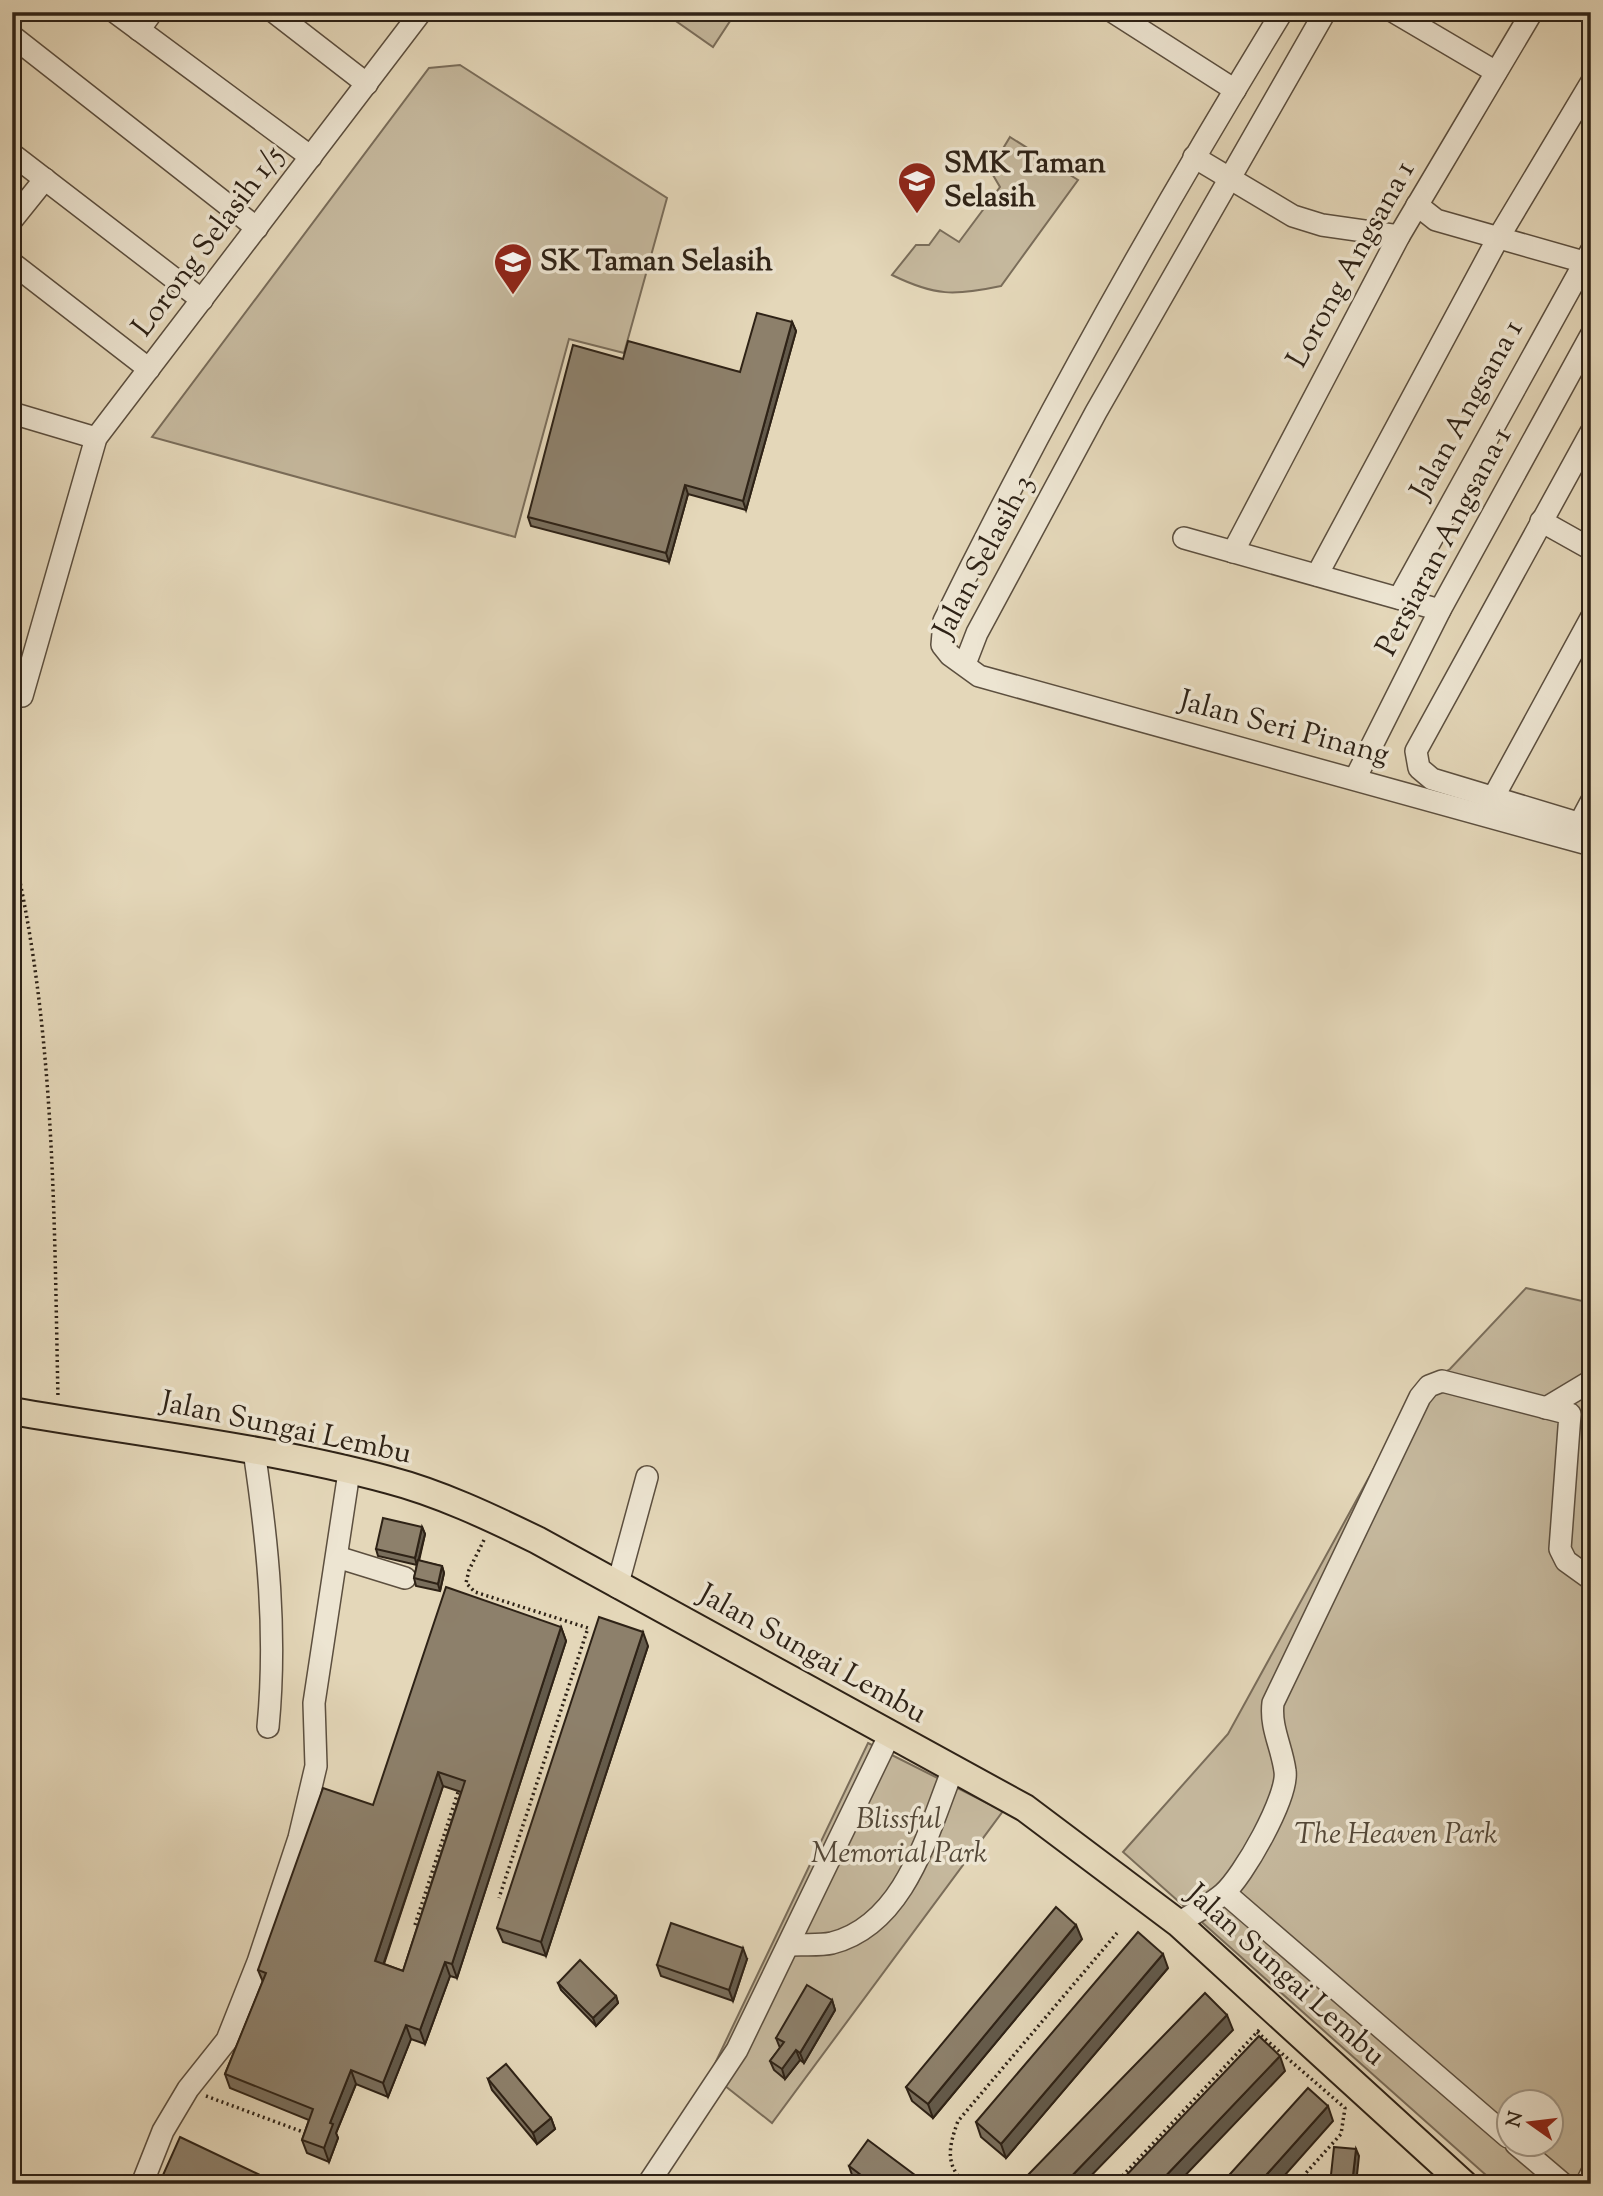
<svg xmlns="http://www.w3.org/2000/svg" width="1603" height="2196" font-family="'Sorts Mill Goudy',serif">
  <style>
    .green { fill: #c5b89d; stroke: #7a6d5a; stroke-width: 2; fill-rule: evenodd }
    .lines { fill: none; stroke-linecap: round; stroke-linejoin: round }
    .minor-casing { stroke: #5c4f3f; stroke-width: 24 }
    .major-casing { stroke: #2e2216; stroke-width: 30 }
    .path { stroke: #2e2216; stroke-width: 3.5; stroke-dasharray: 2 3.5; stroke-linecap: butt }
    .minor { stroke: #ede5d2; stroke-width: 21 }
    .major { stroke: #e4d7b9; stroke-width: 26 }
    .wall { fill: #796e5c; stroke: #2e2216; stroke-width: 2; fill-rule: evenodd }
    .shaded-wall { fill: #635a4b; stroke: #2e2216; stroke-width: 2 }
    .building { fill: #8d806b; stroke: #2e2216; stroke-width: 2; fill-rule: evenodd }
    .labels { text-anchor: middle; dominant-baseline: central; stroke-width: 7; stroke-linejoin: round; paint-order: stroke }
    .poi-label { font-size: 30px; font-weight: bold; fill: #2e2216; stroke: #ede5d2; text-anchor: start }
    .street-label { font-size: 30px; fill: #2e2216; stroke: #ede5d2 }
    .park-label { font-size: 30px; font-style: italic; fill: #544838; stroke: #ede5d2 }
  </style>
  <rect width="100%" height="100%" fill="#e4d7b9"/>
  <filter id="stains"><feTurbulence type="fractalNoise" baseFrequency=".00286" numOctaves="4"/><feColorMatrix values="0 0 0 0 .2 0 0 0 0 .09 0 0 0 0 .02 0 0 0 .5 -.17"/></filter>
  <radialGradient id="worn" r=".72"><stop offset=".6" stop-color="#630" stop-opacity="0"/><stop offset="1" stop-color="#630" stop-opacity=".3"/></radialGradient>
  <g class="green">
    <path d="M 663,12 L 736,12 L 713,47 Z"/>
    <path d="M 460,65 L 667,198 L 624,353 L 569,339 L 515,537 L 152,437 L 429,68 Z"/>
    <path d="M 1010,137 L 1078,180 L 1001,286 C 954,296 935,296 892,275 L 916,245 L 929,245 L 940,230 L 959,242 L 1000,187 L 990,170 Z"/>
    <path d="M 1526,1288 L 1591,1303 L 1591,2184 L 1496,2184 L 1123,1852 L 1228,1734 L 1418,1388 L 1450,1369 ZM 1508,2102 L 1550,2102 L 1550,2144 L 1508,2144 Z"/>
    <path d="M 868,1743 L 1003,1811 L 772,2123 L 710,2074 Z"/>
  </g>
  <g class="lines">
    <defs>
      <g id="minor">
        <path d="M 115,12 L 311,157"/>
        <path d="M 274,12 L 367,84"/>
        <path d="M 1113,12 L 1235,90"/>
        <path d="M 1282,12 C 1161,210 1046,413 944,621 L 942,645 L 950,655 L 979,676 L 1591,845"/>
        <path d="M 1394,12 L 1496,72"/>
        <path d="M 12,16 L 13,12"/>
        <path d="M 139,30 L 152,12"/>
        <path d="M 12,36 L 257,228"/>
        <path d="M 12,154 L 202,300"/>
        <path d="M 1194,157 L 1293,216 L 1322,225 L 1399,236"/>
        <path d="M 1417,205 L 1436,220 L 1591,264"/>
        <path d="M 12,220 L 45,179"/>
        <path d="M 12,263 L 149,369"/>
        <path d="M 12,413 L 96,438"/>
        <path d="M 1591,432 L 1416,751 L 1419,768 L 1432,779 L 1591,827"/>
        <path d="M 1541,521 L 1591,549"/>
        <path d="M 1184,538 L 1440,610"/>
        <path d="M 1233,552 L 1399,236 L 1532,12"/>
        <path d="M 1317,575 L 1497,240 L 1591,83"/>
        <path d="M 1399,598 L 1591,251"/>
        <path d="M 965,664 L 977,633 L 1096,412 L 1325,12"/>
        <path d="M 22,696 L 96,438 L 421,12"/>
        <path d="M 1355,779 L 1440,610 L 1591,335"/>
        <path d="M 1493,798 L 1591,618"/>
        <path d="M 1574,834 L 1591,802"/>
        <path d="M 1546,1408 L 1591,1381"/>
        <path d="M 254,1451 C 268,1544 277,1634 268,1727"/>
        <path d="M 337,1557 L 405,1578"/>
        <path d="M 617,1587 L 647,1477"/>
        <path d="M 1225,1893 L 1508,2137"/>
        <path d="M 1178,1923 C 1193,1914 1210,1905 1223,1894 C 1243,1877 1289,1796 1285,1771 C 1282,1747 1270,1728 1273,1703 L 1420,1397 L 1429,1386 L 1442,1381 L 1570,1414 L 1560,1549 L 1566,1561 L 1591,1579"/>
        <path d="M 789,1945 C 803,1944 819,1946 832,1943 C 906,1924 928,1831 953,1769"/>
        <path d="M 1516,2144 L 1563,2184"/>
        <path d="M 142,2184 L 163,2131 L 188,2089 L 227,2040 L 258,1962 L 299,1838 L 316,1766 L 314,1703 L 349,1472"/>
        <path d="M 648,2184 L 737,2050 L 889,1736"/>
        <path d="M 1586,2184 L 1591,2174"/>
      </g>
      <path id="major" d="M 12,1411 C 137,1433 267,1447 389,1480 C 439,1493 490,1517 537,1540 L 1025,1808 L 1178,1923 L 1464,2184"/>
    </defs>
    <use href="#minor" class="minor-casing"/>
    <use href="#major" class="major-casing"/>
    <g class="path">
      <path d="M 12,726 L 16,715"/>
      <path d="M 12,846 C 55,1026 54,1214 58,1398"/>
      <path d="M 484,1540 L 469,1570 L 466,1583 L 475,1592 L 588,1628 L 499,1898"/>
      <path d="M 415,1925 L 459,1789"/>
      <path d="M 1257,2032 L 1345,2108 L 1341,2134 L 1296,2184"/>
      <path d="M 206,2096 L 303,2132"/>
      <path d="M 966,2184 C 944,2165 949,2146 958,2121 L 1117,1933"/>
      <path d="M 1115,2184 L 1260,2029"/>
    </g>
    <use href="#minor" class="minor"/>
    <use href="#major" class="major"/>
  </g>
  <g class="wall">
    <path d="M 792,322 L 796,331 L 746,510 L 688,494 L 669,562 L 531,526 L 528,517 L 623,359 L 740,372 Z"/>
    <path d="M 422,1527 L 425,1534 L 419,1561 L 442,1566 L 444,1573 L 440,1591 L 416,1586 L 414,1578 L 417,1565 L 378,1556 L 376,1549 Z"/>
    <path d="M 561,1627 L 566,1641 L 457,1978 L 450,1976 L 425,2044 L 411,2039 L 388,2097 L 356,2084 L 336,2133 L 338,2138 L 329,2162 L 307,2153 L 302,2140 L 309,2120 L 230,2088 L 225,2074 L 263,1982 L 258,1970 L 373,1805 ZM 443,1786 L 461,1792 L 403,1971 L 384,1964 Z"/>
    <path d="M 648,1646 L 546,1956 L 503,1942 L 497,1928 Z"/>
    <path d="M 1082,1939 L 933,2118 L 912,2101 L 906,2087 Z"/>
    <path d="M 747,1959 L 733,2001 L 661,1976 L 657,1965 Z"/>
    <path d="M 1168,1968 L 1006,2158 L 981,2137 L 976,2122 Z"/>
    <path d="M 558,1983 L 616,1996 L 618,2003 L 596,2026 L 561,1990 Z"/>
    <path d="M 832,2000 L 835,2010 L 804,2063 L 800,2060 L 785,2079 L 774,2070 L 770,2061 L 780,2048 L 776,2038 Z"/>
    <path d="M 488,2079 L 551,2118 L 555,2129 L 537,2144 L 492,2090 Z"/>
    <path d="M 849,2166 L 927,2184 L 858,2184 L 854,2181 Z"/>
  </g>
  <g class="shaded-wall">
    <path d="M 792,322 L 796,331 L 746,510 L 743,501 Z"/>
    <path d="M 685,485 L 688,494 L 669,562 L 666,553 Z"/>
    <path d="M 422,1527 L 425,1534 L 417,1566 L 415,1558 Z"/>
    <path d="M 442,1566 L 444,1573 L 440,1591 L 438,1584 Z"/>
    <path d="M 561,1627 L 566,1641 L 457,1978 L 452,1964 Z"/>
    <path d="M 643,1632 L 648,1646 L 546,1956 L 541,1942 Z"/>
    <path d="M 438,1772 L 443,1786 L 380,1974 L 375,1961 Z"/>
    <path d="M 1076,1925 L 1082,1939 L 933,2118 L 928,2104 Z"/>
    <path d="M 743,1948 L 747,1959 L 733,2001 L 729,1990 Z"/>
    <path d="M 1163,1954 L 1168,1968 L 1006,2158 L 1001,2144 Z"/>
    <path d="M 445,1962 L 450,1976 L 425,2044 L 420,2030 Z"/>
    <path d="M 616,1996 L 618,2003 L 596,2026 L 593,2018 Z"/>
    <path d="M 832,2000 L 835,2010 L 804,2063 L 800,2053 Z"/>
    <path d="M 1227,2015 L 1233,2030 L 1083,2184 L 1064,2184 Z"/>
    <path d="M 406,2025 L 411,2039 L 388,2097 L 383,2083 Z"/>
    <path d="M 796,2050 L 800,2060 L 785,2079 L 782,2069 Z"/>
    <path d="M 1280,2056 L 1285,2071 L 1177,2184 L 1158,2184 Z"/>
    <path d="M 351,2070 L 356,2084 L 336,2133 L 338,2138 L 329,2162 L 324,2148 L 330,2123 Z"/>
    <path d="M 1328,2106 L 1333,2121 L 1277,2184 L 1258,2184 Z"/>
    <path d="M 551,2118 L 555,2129 L 537,2144 L 533,2133 Z"/>
    <path d="M 1356,2149 L 1359,2156 L 1356,2184 L 1352,2184 Z"/>
  </g>
  <g class="building">
    <path d="M 757,313 L 792,322 L 743,501 L 685,485 L 666,553 L 528,517 L 573,345 L 623,359 L 628,341 L 740,372 Z"/>
    <path d="M 383,1518 L 422,1527 L 415,1558 L 376,1549 Z"/>
    <path d="M 418,1560 L 442,1566 L 438,1584 L 414,1578 Z"/>
    <path d="M 446,1587 L 561,1627 L 452,1964 L 445,1962 L 420,2030 L 406,2025 L 383,2083 L 351,2070 L 330,2123 L 333,2124 L 324,2148 L 302,2140 L 313,2109 L 225,2074 L 266,1973 L 258,1970 L 323,1788 L 373,1805 ZM 438,1772 L 465,1781 L 403,1971 L 375,1961 Z"/>
    <path d="M 599,1617 L 643,1632 L 541,1942 L 497,1928 Z"/>
    <path d="M 1056,1907 L 1076,1925 L 928,2104 L 906,2087 Z"/>
    <path d="M 671,1923 L 743,1948 L 729,1990 L 657,1965 Z"/>
    <path d="M 1138,1932 L 1163,1954 L 1001,2144 L 976,2122 Z"/>
    <path d="M 580,1960 L 616,1996 L 593,2018 L 558,1983 Z"/>
    <path d="M 807,1985 L 832,2000 L 800,2053 L 796,2050 L 782,2069 L 770,2061 L 784,2042 L 776,2038 Z"/>
    <path d="M 1205,1993 L 1227,2015 L 1064,2184 L 1029,2184 L 1024,2179 Z"/>
    <path d="M 1259,2036 L 1280,2056 L 1158,2184 L 1118,2184 Z"/>
    <path d="M 506,2064 L 551,2118 L 533,2133 L 488,2079 Z"/>
    <path d="M 1308,2088 L 1328,2106 L 1258,2184 L 1221,2184 Z"/>
    <path d="M 180,2137 L 279,2184 L 159,2184 Z"/>
    <path d="M 868,2140 L 927,2184 L 873,2184 L 849,2166 Z"/>
    <path d="M 1334,2147 L 1356,2149 L 1352,2184 L 1330,2184 Z"/>
  </g>
  <defs>
    <symbol id="school-pin" viewBox="-11 -11 22 30"><path d="M0 17L-7.5 6A9.5 9.5 0 1 1 7.5 6Z" fill="#8f2418" stroke="#ede5d2"/><path d="M0-5L7-2L0 1L-7-2ZM-4 1L0 2.5L4 1V4Q0 6-4 4Z" fill="#fff"/></symbol>
  </defs>
  <g fill-rule="evenodd">
    <use href="#school-pin" x="895" y="159" width="44" height="60"/>
    <use href="#school-pin" x="491" y="240" width="44" height="60"/>
  </g>
  <g class="labels">
    <g class="poi-label">
      <text x="944" y="164">SMK Taman<tspan x="944" dy="34">Selasih</tspan></text>
      <text x="540" y="262">SK Taman Selasih</text>
    </g>
    <g class="street-label">
      <text transform="translate(209 242) rotate(-53)">Lorong Selasih 1/5</text>
      <text transform="translate(1352 265) rotate(-61)">Lorong Angsana 1</text>
      <text transform="translate(1468 410) rotate(-61)">Jalan Angsana 1</text>
      <text transform="translate(1445 542) rotate(-62)">Persiaran Angsana 1</text>
      <text transform="translate(985 557) rotate(-62)">Jalan Selasih 3</text>
      <text transform="translate(1284 729) rotate(15)">Jalan Seri Pinang</text>
      <text transform="translate(286 1429) rotate(12)">Jalan Sungai Lembu</text>
      <text transform="translate(812 1655) rotate(29)">Jalan Sungai Lembu</text>
      <text transform="translate(1285 1976) rotate(42)">Jalan Sungai Lembu</text>
    </g>
    <g class="park-label">
      <text x="899" y="1820">Blissful<tspan x="899" dy="34">Memorial Park</tspan></text>
      <text x="1396" y="1835">The Heaven Park</text>
    </g>
  </g>
  <rect width="1603" height="2196" fill="none" stroke="#e4d7b9" stroke-width="42"/>
  <rect x="14" y="14" width="1575" height="2168" fill="none" stroke="#2e2216" stroke-width="3.5"/>
  <rect x="21" y="21" width="1561" height="2154" fill="none" stroke="#2e2216" stroke-width="2"/>
  <g transform="translate(1530 2123) rotate(284)"><circle r="33" fill="#ede5d2" stroke="#a19787" stroke-width="2"/>
  <path d="M0-5L12 26L0 18L-12 26Z" fill="#8f2418"/>
  <text y="-10" font-size="19" font-weight="bold" text-anchor="middle" fill="#2e2216">N</text>
  </g>
  <rect width="100%" height="100%" filter="url(#stains)"/>
  <rect width="100%" height="100%" fill="url(#worn)"/>
</svg>
